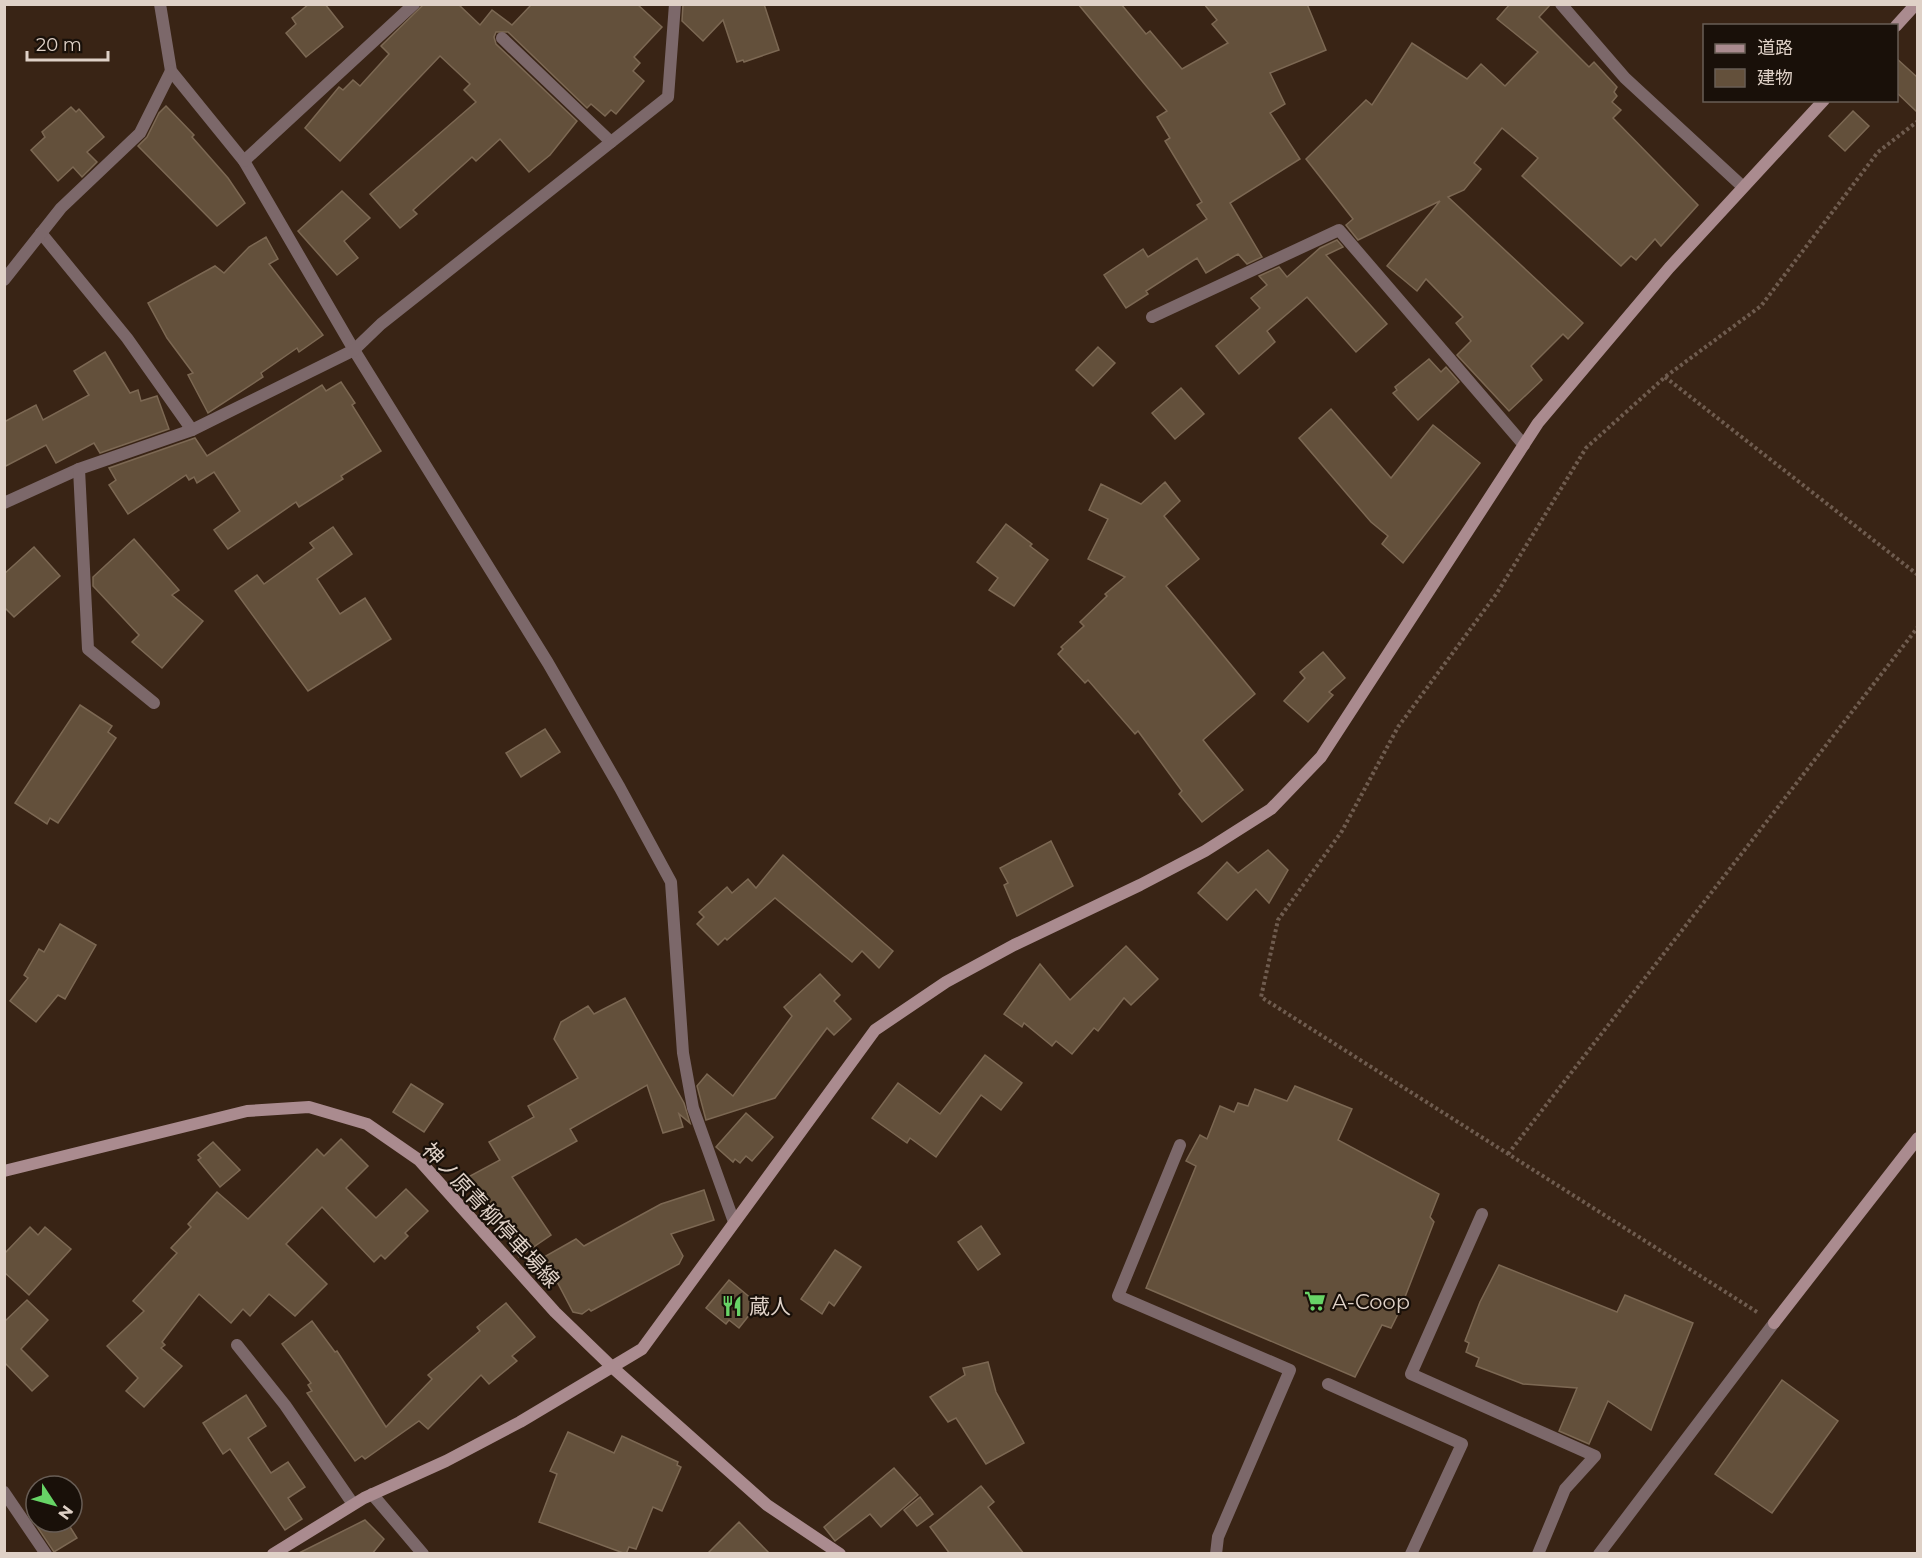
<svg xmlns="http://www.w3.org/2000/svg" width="1922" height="1558" font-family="Montserrat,'Noto Sans JP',sans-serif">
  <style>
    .building { fill: #63503b; stroke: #7c6853; stroke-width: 1.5 }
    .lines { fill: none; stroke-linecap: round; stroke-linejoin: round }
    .path { stroke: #6f5c4f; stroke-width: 4; stroke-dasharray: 3 3; stroke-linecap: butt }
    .lane { stroke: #7c686a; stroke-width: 12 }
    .street { stroke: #7c686a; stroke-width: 12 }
    .secondary { stroke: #aa8b8f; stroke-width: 12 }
    .labels { text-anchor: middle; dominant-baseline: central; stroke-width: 4.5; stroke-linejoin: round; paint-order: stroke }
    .street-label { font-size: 21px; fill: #dfd1c7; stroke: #191009 }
    .poi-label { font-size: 21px; fill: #dfd1c7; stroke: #191009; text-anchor: start }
  </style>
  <rect width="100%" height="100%" fill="#392415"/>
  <g class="building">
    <path d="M 309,4 L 325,4 L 343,27 L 306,57 L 286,33 L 296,24 L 292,18 Z"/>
    <path d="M 424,4 L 458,4 L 480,25 L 492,10 L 512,25 L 532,4 L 637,4 L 662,27 L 634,57 L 640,63 L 633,71 L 644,81 L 616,114 L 611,110 L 605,116 L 591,104 L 587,108 L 508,32 L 496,32 L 494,37 L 496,44 L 577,121 L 550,155 L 529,172 L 500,139 L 476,161 L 472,157 L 413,210 L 417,214 L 400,228 L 370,194 L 476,102 L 464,90 L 470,84 L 440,56 L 340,161 L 305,128 L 339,87 L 343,90 L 353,80 L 360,86 L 389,54 L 381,46 Z"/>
    <path d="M 683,4 L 764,4 L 779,50 L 744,62 L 743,60 L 737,62 L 723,20 L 703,41 L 682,21 Z"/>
    <path d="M 1078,4 L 1121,4 L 1146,34 L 1150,31 L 1182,69 L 1228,43 L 1212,24 L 1217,20 L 1204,4 L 1307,4 L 1326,50 L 1270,73 L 1285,104 L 1270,113 L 1300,159 L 1230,203 L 1262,257 L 1247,264 L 1238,254 L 1206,273 L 1197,258 L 1146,291 L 1148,294 L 1126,308 L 1104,275 L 1143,249 L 1148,257 L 1207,219 L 1197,205 L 1202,202 L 1165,141 L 1170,138 L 1157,117 L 1167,111 Z"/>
    <path d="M 1510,4 L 1551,4 L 1539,17 L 1589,67 L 1594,62 L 1617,87 L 1614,92 L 1617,96 L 1612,102 L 1621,110 L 1613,118 L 1698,205 L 1661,246 L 1655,239 L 1636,260 L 1631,256 L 1621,266 L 1522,176 L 1538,158 L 1502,128 L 1474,163 L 1481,169 L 1464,190 L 1448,197 L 1583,323 L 1568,339 L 1563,334 L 1531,366 L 1542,380 L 1509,411 L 1457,355 L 1471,341 L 1456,323 L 1463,317 L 1426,279 L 1417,291 L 1387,266 L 1440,201 L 1358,240 L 1346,225 L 1353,219 L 1306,159 L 1366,100 L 1372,105 L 1412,43 L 1467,79 L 1481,64 L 1505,86 L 1538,52 L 1497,19 Z"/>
    <path d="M 1896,58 L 1917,77 L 1917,112 L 1896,92 Z"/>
    <path d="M 166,106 L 194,135 L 192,137 L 228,178 L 245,203 L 217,226 L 138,146 L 147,137 L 159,113 Z"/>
    <path d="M 71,107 L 76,112 L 79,109 L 104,137 L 87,152 L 97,162 L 82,177 L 73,167 L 58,181 L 31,150 L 45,137 L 42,132 Z"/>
    <path d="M 1853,111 L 1869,126 L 1845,151 L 1829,136 Z"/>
    <path d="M 342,191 L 370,218 L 344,241 L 358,258 L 337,275 L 298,231 Z"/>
    <path d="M 266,237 L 278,259 L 269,264 L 323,335 L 299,352 L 297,348 L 261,373 L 263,377 L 208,413 L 188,375 L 193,373 L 167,338 L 148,303 L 215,266 L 224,273 L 249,247 Z"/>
    <path d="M 1337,240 L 1343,247 L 1326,255 L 1387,324 L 1356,352 L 1307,297 L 1267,331 L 1275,342 L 1239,374 L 1216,346 L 1260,308 L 1251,298 L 1267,285 L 1259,276 L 1279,267 L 1287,277 L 1320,248 Z"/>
    <path d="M 1098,347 L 1115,363 L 1093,386 L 1076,370 Z"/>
    <path d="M 105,352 L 130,393 L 138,390 L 141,401 L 157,396 L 169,429 L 100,453 L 94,443 L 56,463 L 46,445 L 4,467 L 4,422 L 36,405 L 43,420 L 89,395 L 74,371 Z"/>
    <path d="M 1429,359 L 1441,372 L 1446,367 L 1459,382 L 1418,420 L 1393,393 L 1397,390 L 1395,387 Z"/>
    <path d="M 341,382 L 355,403 L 352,405 L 381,451 L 341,476 L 343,479 L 299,507 L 296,502 L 228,549 L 214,530 L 240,511 L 214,472 L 197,483 L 194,477 L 189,480 L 186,475 L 128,514 L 109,485 L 116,480 L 109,468 L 195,438 L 207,456 L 322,385 L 326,391 Z"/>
    <path d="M 1181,388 L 1204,414 L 1175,439 L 1152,413 Z"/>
    <path d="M 1331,409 L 1391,478 L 1433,425 L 1480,463 L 1403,563 L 1382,544 L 1388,536 L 1371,522 L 1299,438 Z"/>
    <path d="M 1165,482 L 1180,501 L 1164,516 L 1199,559 L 1166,586 L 1255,694 L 1203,740 L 1243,790 L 1202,822 L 1179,794 L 1182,791 L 1138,731 L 1135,734 L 1088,680 L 1085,683 L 1058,654 L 1063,649 L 1061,647 L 1084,626 L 1080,622 L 1107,596 L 1105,594 L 1125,577 L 1088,559 L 1108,519 L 1089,510 L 1101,484 L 1141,504 Z"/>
    <path d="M 1006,524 L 1032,544 L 1030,546 L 1048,560 L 1014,606 L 989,590 L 998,578 L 977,562 Z"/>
    <path d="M 333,527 L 352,554 L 317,579 L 340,614 L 365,598 L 391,639 L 308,691 L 235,591 L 257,575 L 264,584 L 314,548 L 310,543 Z"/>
    <path d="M 134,539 L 179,590 L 172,595 L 203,621 L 162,668 L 132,642 L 139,635 L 93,586 L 93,577 Z"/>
    <path d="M 34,547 L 60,576 L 14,617 L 4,607 L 4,574 Z"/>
    <path d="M 1323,652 L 1345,678 L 1329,692 L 1333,695 L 1308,722 L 1284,701 L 1305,678 L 1300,672 Z"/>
    <path d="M 80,705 L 112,726 L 108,732 L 116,738 L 58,823 L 50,818 L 47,824 L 15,803 Z"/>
    <path d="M 545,729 L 560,752 L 521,777 L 506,753 Z"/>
    <path d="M 1051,841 L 1073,886 L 1017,916 L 1004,885 L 1008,883 L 1000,868 Z"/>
    <path d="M 1268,850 L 1288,870 L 1269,903 L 1256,889 L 1227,920 L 1198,893 L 1227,862 L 1238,873 Z"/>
    <path d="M 783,855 L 893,951 L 879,968 L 862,951 L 852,962 L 775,898 L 727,940 L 725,938 L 718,945 L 697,924 L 704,917 L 699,912 L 727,887 L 732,893 L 748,879 L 756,888 Z"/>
    <path d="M 60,924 L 96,945 L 65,999 L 58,995 L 36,1022 L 10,1001 L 28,978 L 24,975 L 39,949 L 44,952 Z"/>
    <path d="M 1126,946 L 1158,979 L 1131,1005 L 1124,998 L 1098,1031 L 1094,1028 L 1072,1054 L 1056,1041 L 1052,1046 L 1024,1023 L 1022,1027 L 1004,1014 L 1040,964 L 1070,1000 Z"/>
    <path d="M 820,974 L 840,995 L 834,1001 L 851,1019 L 834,1035 L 827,1028 L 775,1098 L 706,1120 L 697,1086 L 707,1074 L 733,1096 L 792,1016 L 784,1007 Z"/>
    <path d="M 625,998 L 684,1103 L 690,1123 L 679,1114 L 683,1127 L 663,1133 L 647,1085 L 570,1129 L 577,1141 L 512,1177 L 551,1235 L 519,1257 L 484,1205 L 470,1176 L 500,1160 L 489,1142 L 534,1117 L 528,1106 L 578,1078 L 554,1039 L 561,1022 L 588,1006 L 594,1014 Z"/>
    <path d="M 985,1055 L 1022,1083 L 1001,1110 L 981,1095 L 936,1157 L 910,1138 L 907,1143 L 872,1118 L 898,1083 L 940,1114 Z"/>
    <path d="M 411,1084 L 443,1104 L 424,1132 L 393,1112 Z"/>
    <path d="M 1295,1086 L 1352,1109 L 1338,1140 L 1439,1194 L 1430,1217 L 1434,1222 L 1400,1310 L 1391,1328 L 1382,1325 L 1355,1377 L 1146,1288 L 1196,1166 L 1186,1161 L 1200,1135 L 1207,1139 L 1220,1106 L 1234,1112 L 1238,1103 L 1248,1106 L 1255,1089 L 1287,1101 Z"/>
    <path d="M 746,1113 L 773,1137 L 752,1161 L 746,1156 L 740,1163 L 735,1159 L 733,1162 L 716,1147 Z"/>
    <path d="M 341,1139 L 368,1166 L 346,1188 L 376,1218 L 406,1189 L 428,1211 L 405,1233 L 408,1236 L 385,1259 L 381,1255 L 374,1262 L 322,1207 L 286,1244 L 327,1284 L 295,1316 L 269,1294 L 250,1316 L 243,1309 L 231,1323 L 199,1294 L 162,1342 L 165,1345 L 161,1348 L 182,1366 L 144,1407 L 126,1391 L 138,1378 L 107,1346 L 144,1311 L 133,1301 L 177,1253 L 171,1248 L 191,1227 L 188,1224 L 217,1192 L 248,1219 L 317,1149 L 324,1156 Z"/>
    <path d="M 213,1142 L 240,1170 L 220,1187 L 198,1160 L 201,1158 L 198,1155 Z"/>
    <path d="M 704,1190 L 714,1220 L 671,1234 L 683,1256 L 679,1264 L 591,1311 L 589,1309 L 582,1314 L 573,1312 L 544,1257 L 576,1239 L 584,1246 L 661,1204 Z"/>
    <path d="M 981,1226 L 1000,1254 L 978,1270 L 958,1242 Z"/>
    <path d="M 30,1227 L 38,1235 L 45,1227 L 71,1249 L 29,1295 L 4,1272 L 4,1254 Z"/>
    <path d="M 835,1250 L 861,1267 L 834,1306 L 829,1302 L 822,1314 L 801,1299 Z"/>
    <path d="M 1499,1265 L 1617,1312 L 1625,1295 L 1693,1323 L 1651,1430 L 1608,1401 L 1589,1444 L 1559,1431 L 1577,1388 L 1523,1384 L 1476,1366 L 1479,1358 L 1466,1352 L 1469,1343 L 1465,1341 L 1480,1302 Z"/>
    <path d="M 729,1280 L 758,1304 L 739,1328 L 729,1320 L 726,1324 L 706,1308 Z"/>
    <path d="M 27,1300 L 48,1320 L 21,1349 L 48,1376 L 32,1391 L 6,1364 L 4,1366 L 4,1322 Z"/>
    <path d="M 506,1303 L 535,1337 L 512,1356 L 517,1361 L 489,1384 L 481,1375 L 428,1429 L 419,1421 L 365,1459 L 362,1456 L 355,1461 L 307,1393 L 312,1391 L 308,1385 L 311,1383 L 282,1344 L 312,1321 L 335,1352 L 337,1351 L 386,1427 L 432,1379 L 428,1375 L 480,1331 L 477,1327 Z"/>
    <path d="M 988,1362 L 996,1392 L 1024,1443 L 986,1464 L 956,1418 L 948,1422 L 930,1397 L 965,1375 L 963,1368 Z"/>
    <path d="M 1782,1380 L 1838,1421 L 1772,1513 L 1715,1474 Z"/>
    <path d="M 246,1395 L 266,1426 L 248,1438 L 271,1473 L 288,1462 L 305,1487 L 288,1498 L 302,1519 L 285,1530 L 230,1449 L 223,1454 L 203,1423 Z"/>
    <path d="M 568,1432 L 614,1453 L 622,1436 L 678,1462 L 677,1465 L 681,1467 L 662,1511 L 653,1507 L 636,1549 L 629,1547 L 626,1554 L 539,1522 L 557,1474 L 550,1471 Z"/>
    <path d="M 894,1468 L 918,1495 L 881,1527 L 870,1514 L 835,1541 L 824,1527 Z"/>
    <path d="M 981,1486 L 994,1502 L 988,1507 L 1024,1554 L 950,1554 L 930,1527 Z"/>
    <path d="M 920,1497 L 933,1514 L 917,1526 L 904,1510 Z"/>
    <path d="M 365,1520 L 384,1539 L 372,1554 L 297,1554 Z"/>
    <path d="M 34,1522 L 67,1522 L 77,1538 L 54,1552 Z"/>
    <path d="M 739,1522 L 770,1554 L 707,1554 Z"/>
  </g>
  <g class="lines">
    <g class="path">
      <path d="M 1665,377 L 1918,575"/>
      <path d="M 1508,1154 L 1918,627"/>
      <path d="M 1757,1312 L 1261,997 L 1278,920 L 1342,831 L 1398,727 L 1497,593 L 1586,448 L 1665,377 L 1761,306 L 1878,152 L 1918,121"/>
    </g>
    <g class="lane">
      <path d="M 4,503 L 79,469"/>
      <path d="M 1180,1145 L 1118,1296 L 1290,1370 L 1218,1537 L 1216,1554"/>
      <path d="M 1482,1214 L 1411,1374 L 1595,1456 L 1565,1489 L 1538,1554"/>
      <path d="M 1328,1384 L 1462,1444 L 1411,1554"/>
    </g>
    <g class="street">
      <path d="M 160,4 L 171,71 L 244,161 L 354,350 L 548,663 L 620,788 L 671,882 L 683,1053 L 693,1108 L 734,1222"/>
      <path d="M 1561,4 L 1625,78 L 1742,186"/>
      <path d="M 502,38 L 611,142"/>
      <path d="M 244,161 L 414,4"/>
      <path d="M 41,233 L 127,338 L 192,430"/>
      <path d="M 4,280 L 61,208 L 140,133 L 171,71"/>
      <path d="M 1152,317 L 1339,230 L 1524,445"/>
      <path d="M 154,703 L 88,649 L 79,469 L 192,430 L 354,350 L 381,324 L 668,97 L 675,4"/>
      <path d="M 237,1345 L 285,1405 L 353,1504"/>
      <path d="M 4,1492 L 46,1554"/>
      <path d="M 372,1494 L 423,1554"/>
      <path d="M 1599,1554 L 1774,1323"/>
    </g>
    <g class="secondary">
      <path d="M 1896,26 L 1916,4"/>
      <path d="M 4,1171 L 247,1111 L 309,1107 L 367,1124 L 419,1160 L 555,1312 L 612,1367 L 767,1505 L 840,1554"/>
      <path d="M 1774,1323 L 1918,1138"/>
      <path d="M 273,1554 L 364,1498 L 446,1461 L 520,1422 L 642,1349 L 875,1030 L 946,982 L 1014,945 L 1140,885 L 1205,851 L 1271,809 L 1321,757 L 1538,423 L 1669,268 L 1824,100"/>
    </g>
  </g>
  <defs>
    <symbol id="supermarket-bare" viewBox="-9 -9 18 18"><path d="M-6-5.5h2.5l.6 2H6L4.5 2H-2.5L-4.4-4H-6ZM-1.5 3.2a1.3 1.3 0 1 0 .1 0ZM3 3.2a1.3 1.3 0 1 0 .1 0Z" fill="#67d466" stroke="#191009" stroke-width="2.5" paint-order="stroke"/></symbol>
    <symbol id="restaurant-bare" viewBox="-9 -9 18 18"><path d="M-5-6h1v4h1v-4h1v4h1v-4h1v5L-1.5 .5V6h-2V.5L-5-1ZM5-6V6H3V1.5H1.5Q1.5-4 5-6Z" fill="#67d466" stroke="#191009" stroke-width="2.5" paint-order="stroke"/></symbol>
  </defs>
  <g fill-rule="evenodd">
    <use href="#supermarket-bare" x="1300" y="1286" width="30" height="30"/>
    <use href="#restaurant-bare" x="717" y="1291" width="30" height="30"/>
  </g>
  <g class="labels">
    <g class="street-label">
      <text transform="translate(491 1215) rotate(47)">神ノ原青柳停車場線</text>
    </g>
    <g class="poi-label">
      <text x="1332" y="1301">A-Coop</text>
      <text x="749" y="1306">蔵人</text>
    </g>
  </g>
  <rect width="1922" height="1558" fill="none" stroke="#dfd1c7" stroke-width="12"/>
  <rect x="1703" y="24" width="195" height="78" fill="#191009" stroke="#685d55" stroke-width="1.5"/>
  <rect x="1715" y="44" width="30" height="9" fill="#aa8b8f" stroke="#685d55" stroke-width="1.5"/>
  <text x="1757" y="54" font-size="18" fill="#dfd1c7">道路</text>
  <rect x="1715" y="69" width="30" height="18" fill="#63503b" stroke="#685d55" stroke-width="1.5"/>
  <text x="1757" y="84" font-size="18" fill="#dfd1c7">建物</text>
  <g transform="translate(54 1504) rotate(126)"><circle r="28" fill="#191009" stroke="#685d55" stroke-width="1.5"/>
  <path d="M0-4.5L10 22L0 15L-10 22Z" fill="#67d466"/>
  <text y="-9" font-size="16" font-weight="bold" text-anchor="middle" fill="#dfd1c7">N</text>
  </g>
  <path d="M27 51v9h81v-9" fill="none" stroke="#dfd1c7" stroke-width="3"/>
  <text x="36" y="51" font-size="18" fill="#dfd1c7" stroke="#191009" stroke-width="4.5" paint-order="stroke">20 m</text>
</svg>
